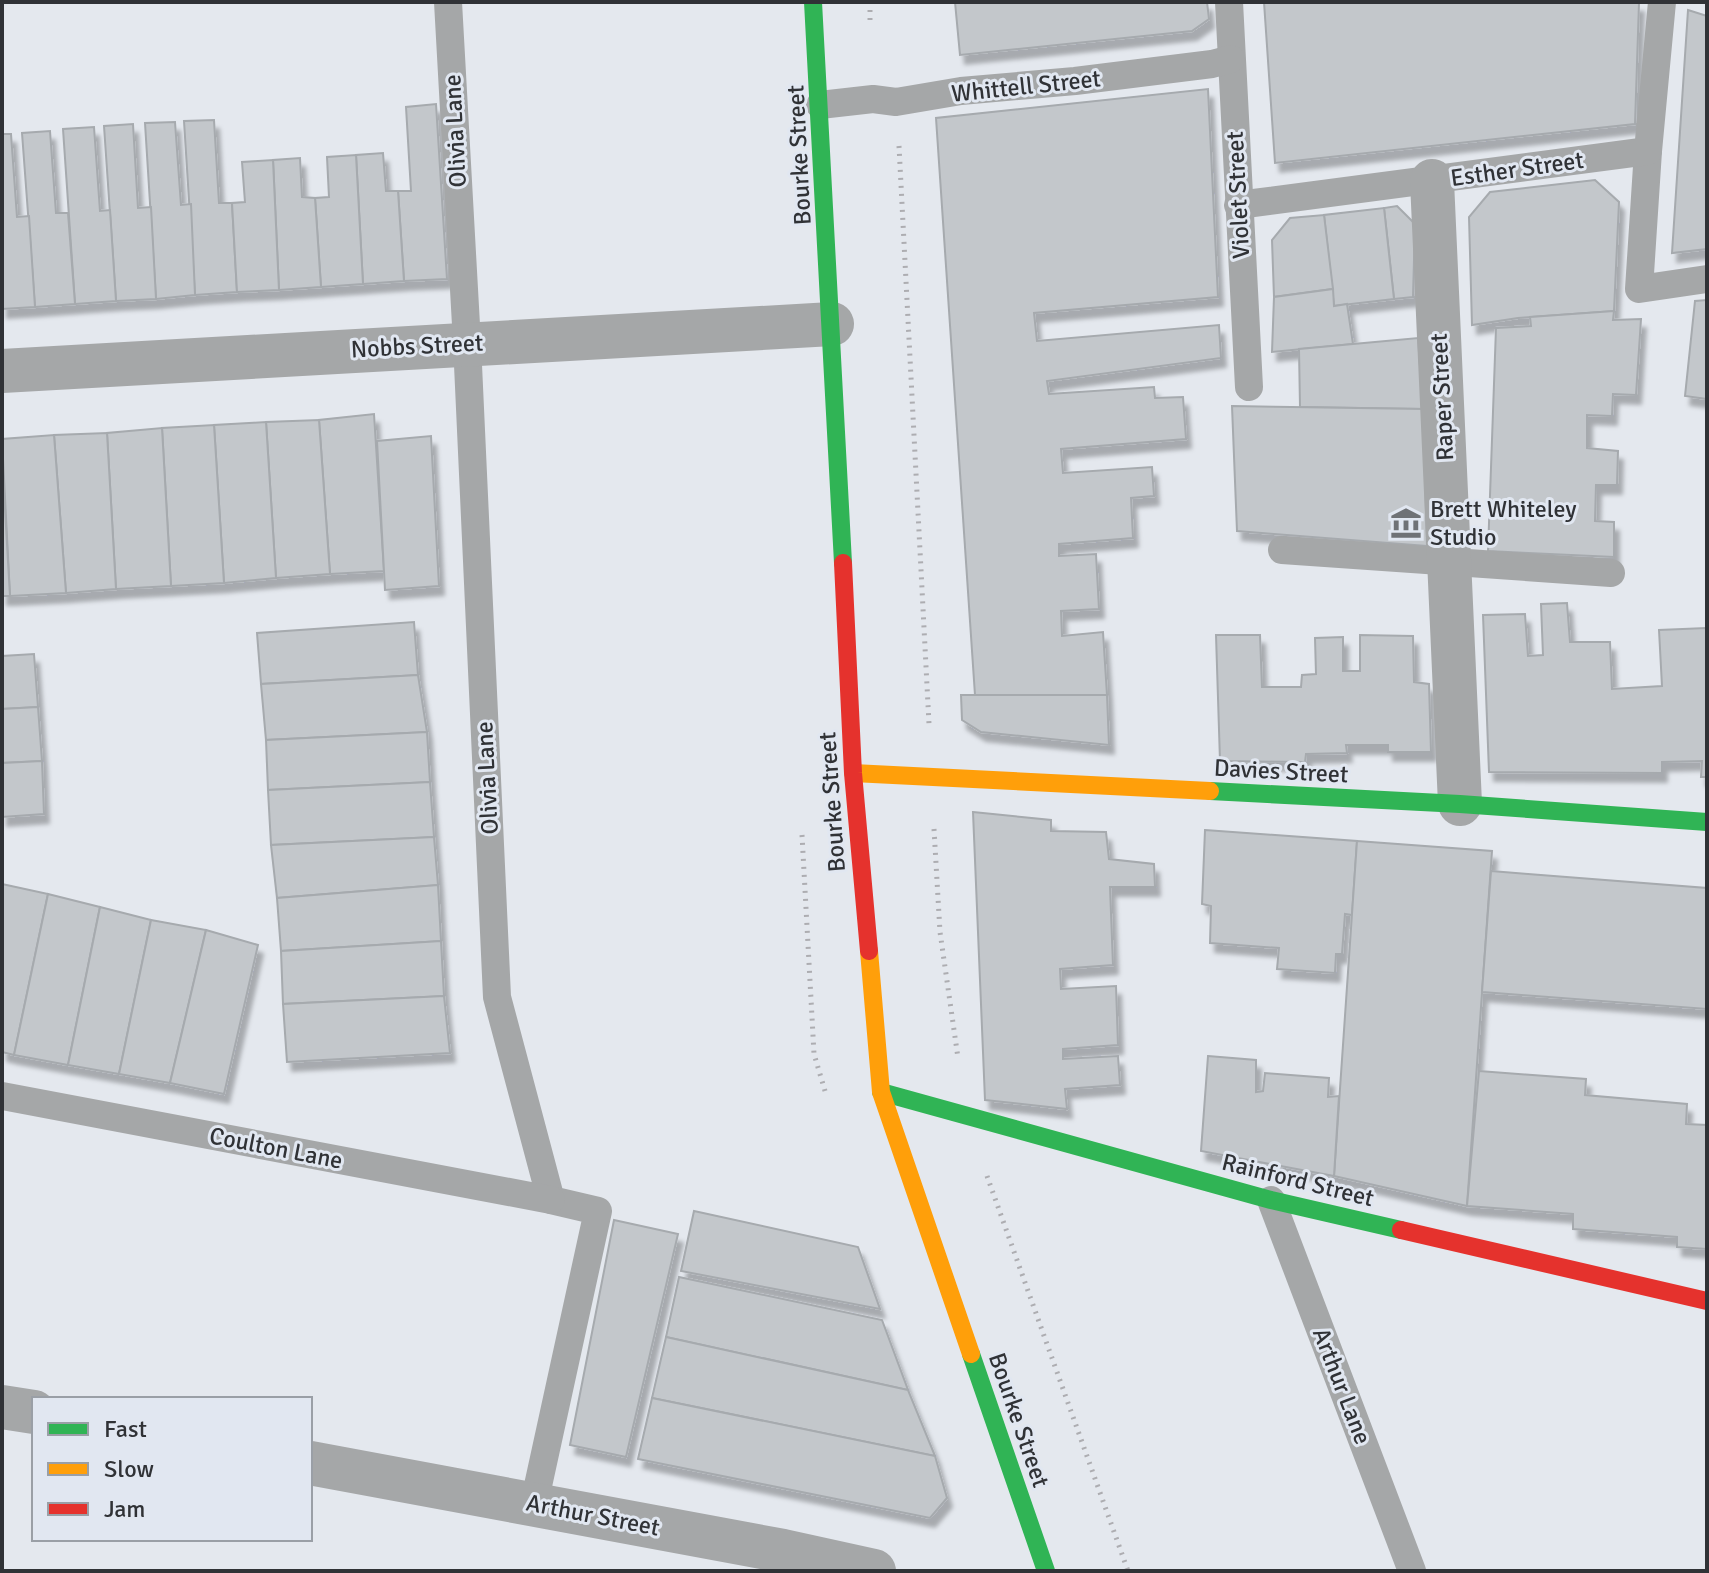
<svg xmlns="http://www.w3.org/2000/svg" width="1709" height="1573" font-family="Signika,sans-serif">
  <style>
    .building { fill: #c3c7cb; stroke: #a6aaae; stroke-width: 2; filter: url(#shadow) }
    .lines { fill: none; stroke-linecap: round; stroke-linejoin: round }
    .path { stroke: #adadb1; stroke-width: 5; stroke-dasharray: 2 6; stroke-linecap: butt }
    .lane { stroke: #a5a7a8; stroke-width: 28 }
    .street { stroke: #a5a7a8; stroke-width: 44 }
    .fast { stroke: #30b455; stroke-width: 18 }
    .slow { stroke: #ff9f0a; stroke-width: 18 }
    .jam { stroke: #e5322d; stroke-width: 18 }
    .labels { text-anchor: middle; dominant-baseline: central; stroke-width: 6; stroke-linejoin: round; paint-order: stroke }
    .street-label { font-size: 24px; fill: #303236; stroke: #e1e7f1 }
    .poi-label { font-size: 24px; fill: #303236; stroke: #e1e7f1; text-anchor: start }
  </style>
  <defs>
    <filter id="shadow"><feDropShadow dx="5" dy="9" stdDeviation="2" flood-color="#0004"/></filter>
  </defs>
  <rect width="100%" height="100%" fill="#e4e8ee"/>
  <g class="building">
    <path d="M 955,2 L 1207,2 L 1209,19 L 1192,31 L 960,55 Z"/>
    <path d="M 1264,2 L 1639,3 L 1635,124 L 1275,163 Z"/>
    <path d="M 1688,10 L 1707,16 L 1707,249 L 1672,253 Z"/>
    <path d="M 1208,89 L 1218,297 L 1034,313 L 1037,341 L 1219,325 L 1221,358 L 1047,381 L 1049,394 L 1154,387 L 1155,398 L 1183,397 L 1186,439 L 1061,449 L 1063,473 L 1152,467 L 1154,496 L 1131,498 L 1133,538 L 1059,544 L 1059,556 L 1096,554 L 1099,609 L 1061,611 L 1062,636 L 1103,632 L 1107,695 L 975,695 L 936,118 Z"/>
    <path d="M 436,104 L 447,279 L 404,281 L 398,191 L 411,191 L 406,107 Z"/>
    <path d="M 214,120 L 219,203 L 232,203 L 237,292 L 195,295 L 184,121 Z"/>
    <path d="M 175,122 L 181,205 L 191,204 L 195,295 L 156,299 L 145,123 Z"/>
    <path d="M 133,124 L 138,208 L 151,207 L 156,299 L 116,301 L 104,126 Z"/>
    <path d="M 94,127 L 100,211 L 110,210 L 116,301 L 75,304 L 63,129 Z"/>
    <path d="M 50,131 L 56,213 L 68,213 L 75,304 L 35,307 L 22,133 Z"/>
    <path d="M 2,134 L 11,134 L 17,217 L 29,216 L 35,307 L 2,309 Z"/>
    <path d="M 383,153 L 386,191 L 398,191 L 404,281 L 363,284 L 356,155 Z"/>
    <path d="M 356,155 L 363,284 L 321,287 L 315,198 L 329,197 L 327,157 Z"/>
    <path d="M 300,158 L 302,197 L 315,198 L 321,287 L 279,290 L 273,160 Z"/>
    <path d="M 273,160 L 279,290 L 237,292 L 232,203 L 245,202 L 242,162 Z"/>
    <path d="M 1595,180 L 1619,202 L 1614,311 L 1518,318 L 1472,325 L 1469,217 L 1490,192 Z"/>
    <path d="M 1397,206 L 1415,224 L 1413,297 L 1394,299 L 1384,208 Z"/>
    <path d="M 1384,208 L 1394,299 L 1334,306 L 1324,215 Z"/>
    <path d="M 1324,215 L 1333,289 L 1274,297 L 1272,240 L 1290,218 Z"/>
    <path d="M 1333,289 L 1334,306 L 1347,304 L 1353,344 L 1272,352 L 1274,297 Z"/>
    <path d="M 1707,300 L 1707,399 L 1685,396 L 1695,301 Z"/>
    <path d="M 1614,311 L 1613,320 L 1641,319 L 1636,395 L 1613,394 L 1612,416 L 1587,415 L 1587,448 L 1618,451 L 1617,485 L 1596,485 L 1595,521 L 1614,522 L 1614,557 L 1488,551 L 1496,328 L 1531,326 L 1530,317 Z"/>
    <path d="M 1418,338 L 1423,409 L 1300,407 L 1299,349 Z"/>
    <path d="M 1232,406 L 1423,409 L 1427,546 L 1237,531 Z"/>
    <path d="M 374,414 L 384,571 L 330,574 L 319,420 Z"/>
    <path d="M 319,420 L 330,574 L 276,578 L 266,422 Z"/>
    <path d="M 266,422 L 276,578 L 224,583 L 214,425 Z"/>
    <path d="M 214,425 L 224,583 L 171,586 L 162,428 Z"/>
    <path d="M 162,428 L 171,586 L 116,589 L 107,433 Z"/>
    <path d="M 107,433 L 116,589 L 66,593 L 54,435 Z"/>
    <path d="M 54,435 L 66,593 L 10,596 L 2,439 Z"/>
    <path d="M 431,436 L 439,586 L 385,590 L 377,441 Z"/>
    <path d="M 2,457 L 10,596 L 2,596 Z"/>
    <path d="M 1567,603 L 1570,642 L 1610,642 L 1612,689 L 1662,686 L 1659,630 L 1706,628 L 1707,777 L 1701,777 L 1702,761 L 1662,762 L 1662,773 L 1489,772 L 1483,615 L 1525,614 L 1528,656 L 1543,655 L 1541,604 Z"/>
    <path d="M 414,622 L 418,675 L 261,684 L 257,633 Z"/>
    <path d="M 1216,635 L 1260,635 L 1262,687 L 1301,687 L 1302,675 L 1316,674 L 1315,638 L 1343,637 L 1343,671 L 1360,671 L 1360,635 L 1413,636 L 1414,682 L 1429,684 L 1431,752 L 1388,752 L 1388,745 L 1346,745 L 1347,753 L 1306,754 L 1305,762 L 1220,761 Z"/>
    <path d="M 34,654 L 38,707 L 2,709 L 2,656 Z"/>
    <path d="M 418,675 L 427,732 L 266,740 L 261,684 Z"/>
    <path d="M 961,695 L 1107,695 L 1109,745 L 981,732 L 962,720 Z"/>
    <path d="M 38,707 L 42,761 L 2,763 L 2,709 Z"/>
    <path d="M 427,732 L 430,782 L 268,790 L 266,740 Z"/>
    <path d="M 42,761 L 44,814 L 2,817 L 2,763 Z"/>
    <path d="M 430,782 L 434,837 L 271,845 L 268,790 Z"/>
    <path d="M 973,812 L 1051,820 L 1051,831 L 1106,832 L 1109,859 L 1154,864 L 1155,887 L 1110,887 L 1113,965 L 1060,969 L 1061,989 L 1116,986 L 1118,1045 L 1063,1049 L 1063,1059 L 1118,1056 L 1120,1085 L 1065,1089 L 1067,1109 L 985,1100 Z"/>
    <path d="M 1205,830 L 1357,841 L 1352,915 L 1345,914 L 1342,954 L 1336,954 L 1335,973 L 1277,969 L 1279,948 L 1210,943 L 1211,906 L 1202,904 Z"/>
    <path d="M 434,837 L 438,885 L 277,898 L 271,845 Z"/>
    <path d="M 1357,841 L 1492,851 L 1467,1206 L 1334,1176 Z"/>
    <path d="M 1491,871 L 1707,888 L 1707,1009 L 1482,992 Z"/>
    <path d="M 2,884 L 48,894 L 14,1055 L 2,1052 Z"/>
    <path d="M 438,885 L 441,941 L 281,951 L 277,898 Z"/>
    <path d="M 48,894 L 100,907 L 68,1065 L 14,1055 Z"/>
    <path d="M 100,907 L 151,920 L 119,1074 L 68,1065 Z"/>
    <path d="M 151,920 L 206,930 L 170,1083 L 119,1074 Z"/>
    <path d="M 206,930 L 258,945 L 224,1094 L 170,1083 Z"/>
    <path d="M 441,941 L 444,996 L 283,1004 L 281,951 Z"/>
    <path d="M 444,996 L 450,1053 L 287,1062 L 283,1004 Z"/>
    <path d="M 1208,1056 L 1256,1060 L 1256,1092 L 1263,1091 L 1265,1073 L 1329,1078 L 1328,1097 L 1339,1096 L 1334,1176 L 1201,1151 Z"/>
    <path d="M 1479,1071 L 1586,1079 L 1585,1095 L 1687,1104 L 1686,1124 L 1707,1125 L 1707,1249 L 1677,1247 L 1677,1237 L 1573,1229 L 1573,1214 L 1467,1206 Z"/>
    <path d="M 694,1211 L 858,1247 L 880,1309 L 681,1271 Z"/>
    <path d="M 614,1220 L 678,1234 L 626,1457 L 570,1445 Z"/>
    <path d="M 679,1277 L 882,1320 L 908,1390 L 666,1337 Z"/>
    <path d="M 666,1337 L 908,1390 L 935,1456 L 652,1398 Z"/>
    <path d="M 652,1398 L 935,1456 L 947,1498 L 930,1518 L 638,1459 Z"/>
  </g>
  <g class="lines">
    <g class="path">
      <path d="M 870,2 L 870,21"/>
      <path d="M 899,146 L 929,724"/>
      <path d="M 934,829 L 940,932 L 958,1058"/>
      <path d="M 802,835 L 814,1054 L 825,1091"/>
      <path d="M 987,1176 L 1128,1571"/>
    </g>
    <g class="lane">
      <path d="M 448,2 L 467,343 L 497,997 L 551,1200 L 598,1211 L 534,1504"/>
      <path d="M 1229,2 L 1249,387"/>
      <path d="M 820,105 L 873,99 L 896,102 L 961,91 L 1075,81 L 1212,64 L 1231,59"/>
      <path d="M 1648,151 L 1639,289 L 1707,279"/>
      <path d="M 1238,205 L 1648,151 L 1662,2"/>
      <path d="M 1282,550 L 1611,573"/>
      <path d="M 2,1096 L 551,1200"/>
      <path d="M 1271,1200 L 1412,1571"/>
    </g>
    <g class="street">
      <path d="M 1432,181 L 1460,804"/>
      <path d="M 2,371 L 832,324"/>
      <path d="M 2,1407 L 34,1412"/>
      <path d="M 310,1463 L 783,1551 L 874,1571"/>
    </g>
    <g class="fast">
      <path d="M 813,2 L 843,563"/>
      <path d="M 1210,791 L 1460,804 L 1707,822"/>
      <path d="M 881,1092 L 1271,1200 L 1401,1230"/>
      <path d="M 971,1354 L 1046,1571"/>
    </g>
    <g class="slow">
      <path d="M 853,773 L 1210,791"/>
      <path d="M 869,951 L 881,1092 L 971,1354"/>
    </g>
    <g class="jam">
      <path d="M 843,563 L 853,773 L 869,951"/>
      <path d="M 1401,1230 L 1707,1301"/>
    </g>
  </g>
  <defs>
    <symbol id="museum-bare" viewBox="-9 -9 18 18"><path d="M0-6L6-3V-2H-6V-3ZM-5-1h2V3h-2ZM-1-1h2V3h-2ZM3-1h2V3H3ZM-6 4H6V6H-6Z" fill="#6f7276" stroke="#e1e7f1" stroke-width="2.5" paint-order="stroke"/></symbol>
  </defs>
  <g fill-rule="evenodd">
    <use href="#museum-bare" x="1384" y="501" width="44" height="44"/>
  </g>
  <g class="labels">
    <g class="street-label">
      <text transform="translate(1026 86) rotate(-6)">Whittell Street</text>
      <text transform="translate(455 131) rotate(-93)">Olivia Lane</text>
      <text transform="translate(799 155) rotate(-93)">Bourke Street</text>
      <text transform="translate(1517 169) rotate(-8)">Esther Street</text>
      <text transform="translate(1238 195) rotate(-93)">Violet Street</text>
      <text transform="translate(417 346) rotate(-3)">Nobbs Street</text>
      <text transform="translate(1442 397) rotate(-93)">Raper Street</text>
      <text transform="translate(1281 771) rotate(3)">Davies Street</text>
      <text transform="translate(487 778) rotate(-93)">Olivia Lane</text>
      <text transform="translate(832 802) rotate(-94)">Bourke Street</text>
      <text transform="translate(276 1148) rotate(11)">Coulton Lane</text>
      <text transform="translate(1298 1180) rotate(14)">Rainford Street</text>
      <text transform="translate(1342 1386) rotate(69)">Arthur Lane</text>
      <text transform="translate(1019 1420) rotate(71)">Bourke Street</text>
      <text transform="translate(593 1515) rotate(11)">Arthur Street</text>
    </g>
    <g class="poi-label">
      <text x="1430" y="509">Brett Whiteley<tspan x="1430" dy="28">Studio</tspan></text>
    </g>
  </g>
  <rect width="1709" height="1573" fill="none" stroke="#303236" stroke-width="8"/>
  <rect x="32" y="1397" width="280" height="144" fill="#e1e7f1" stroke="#9a9fa6" stroke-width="2"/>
  <rect x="48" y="1423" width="40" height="12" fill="#30b455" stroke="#9a9fa6" stroke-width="2"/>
  <text x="104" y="1437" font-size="24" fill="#303236">Fast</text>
  <rect x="48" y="1463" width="40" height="12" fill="#ff9f0a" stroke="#9a9fa6" stroke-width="2"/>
  <text x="104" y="1477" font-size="24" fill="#303236">Slow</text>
  <rect x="48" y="1503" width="40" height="12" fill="#e5322d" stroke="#9a9fa6" stroke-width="2"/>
  <text x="104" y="1517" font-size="24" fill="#303236">Jam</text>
</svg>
